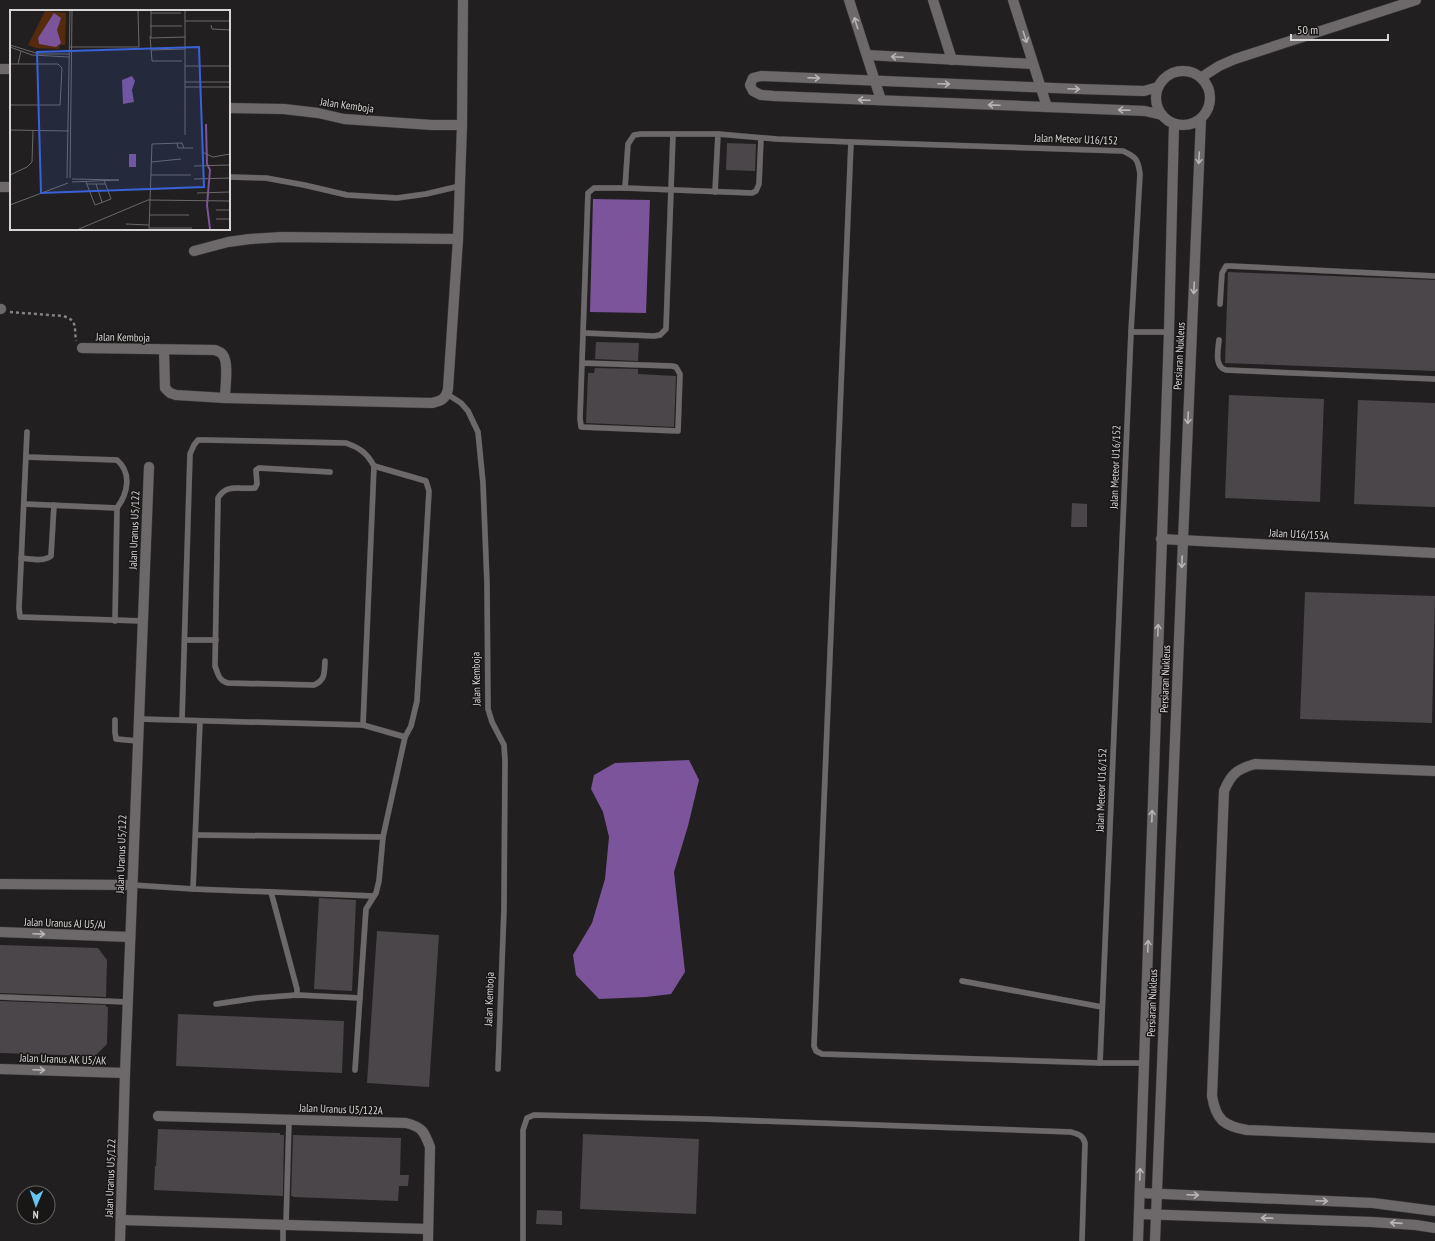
<svg xmlns="http://www.w3.org/2000/svg" width="1435" height="1241" font-family="'PT Sans Narrow',sans-serif">
  <style>
    .water { fill: #7c549b }
    .building { fill: #4a4649 }
    .lines { fill: none; stroke-linecap: round; stroke-linejoin: round }
    .service-casing { stroke: #3d3a3a; stroke-width: 6 }
    .minor-casing { stroke: #3d3a3a; stroke-width: 11 }
    .tertiary-casing { stroke: #3d3a3a; stroke-width: 11 }
    .path { stroke: #858283; stroke-width: 2.5; stroke-dasharray: 3 3; stroke-linecap: butt }
    .service { stroke: #6d6869; stroke-width: 5.5 }
    .minor { stroke: #6d6869; stroke-width: 10 }
    .tertiary { stroke: #6d6869; stroke-width: 10 }
    .oneway { stroke: #b8b4b5 }
    .labels { text-anchor: middle; dominant-baseline: central; stroke-width: 3; stroke-linejoin: round; paint-order: stroke }
    .street-label { font-size: 11px; fill: #d8d5d6; stroke: #191616 }
    .inset-river { fill: none; stroke: #7c549b; stroke-width: 2 }
    .inset-road { fill: none; stroke: #6b6869; stroke-width: 1 }
    .view { fill: #3962d8; fill-opacity: 0.15; stroke: #3962d8; stroke-width: 2 }
    .inset-edge { fill: none; stroke: #d8d5d6; stroke-width: 2 }
  </style>
  <rect width="100%" height="100%" fill="#221f20"/>
  <g class="water">
    <path d="M 593,199 L 650,200 L 646,313 L 590,312 Z"/>
    <path d="M 689,760 L 699,780 L 688,826 L 674,872 L 685,972 L 671,994 L 646,997 L 599,999 L 576,975 L 573,955 L 592,923 L 605,879 L 609,837 L 603,812 L 591,789 L 594,775 L 615,763 Z"/>
  </g>
  <g class="building">
    <path d="M 727,143 L 756,144 L 755,171 L 726,170 Z"/>
    <path d="M 1228,272 L 1435,280 L 1435,371 L 1225,363 Z"/>
    <path d="M 596,342 L 639,343 L 638,361 L 595,359 Z"/>
    <path d="M 595,368 L 638,369 L 638,374 L 676,376 L 674,427 L 586,423 L 588,373 L 594,373 Z"/>
    <path d="M 1229,395 L 1324,399 L 1320,502 L 1225,498 Z"/>
    <path d="M 1358,400 L 1435,403 L 1435,507 L 1354,504 Z"/>
    <path d="M 1072,503 L 1087,504 L 1087,527 L 1071,527 Z"/>
    <path d="M 1305,592 L 1435,596 L 1432,723 L 1300,719 Z"/>
    <path d="M 319,898 L 356,900 L 352,991 L 314,989 Z"/>
    <path d="M 377,931 L 439,935 L 429,1087 L 367,1083 Z"/>
    <path d="M 0,945 L 98,948 L 107,960 L 106,997 L 0,993 Z"/>
    <path d="M 0,1001 L 106,1005 L 106,1007 L 108,1007 L 107,1044 L 95,1056 L 0,1053 Z"/>
    <path d="M 178,1014 L 344,1021 L 342,1073 L 176,1066 Z"/>
    <path d="M 158,1129 L 280,1133 L 280,1135 L 284,1135 L 283,1196 L 154,1190 L 155,1166 L 156,1166 Z"/>
    <path d="M 583,1134 L 699,1139 L 696,1214 L 580,1209 Z"/>
    <path d="M 293,1135 L 401,1138 L 400,1175 L 409,1175 L 408,1186 L 399,1186 L 398,1201 L 293,1197 L 293,1196 L 291,1196 Z"/>
    <path d="M 537,1210 L 562,1211 L 562,1225 L 536,1224 Z"/>
  </g>
  <g class="lines">
    <defs>
      <g id="service">
        <path d="M 851,142 L 814,1046 L 816,1051 L 822,1054 L 1100,1063 L 1144,1063"/>
        <path d="M 229,177 L 266,178 L 304,185 L 347,195 L 397,198 L 426,194 L 460,186"/>
        <path d="M 625,188 L 628,144 L 634,135 L 641,134 L 718,134 L 777,139 L 851,142 L 1123,151 C 1136,157 1138,159 1140,174 L 1131,332 L 1100,1063"/>
        <path d="M 715,192 L 718,134"/>
        <path d="M 1220,304 L 1222,273 L 1226,266 L 1230,266 L 1435,276"/>
        <path d="M 1131,332 L 1169,332"/>
        <path d="M 584,333 L 654,336 L 660,335 L 666,329 L 673,134"/>
        <path d="M 1219,340 C 1218,350 1214,367 1226,370 L 1435,379"/>
        <path d="M 582,363 L 672,366 L 676,367 L 680,374 L 678,431 L 581,427 L 580,418 L 588,193 L 594,188 L 625,188 L 752,193 L 756,191 L 759,184 L 761,138"/>
        <path d="M 447,394 L 461,403 L 468,411 L 478,432 L 483,483 L 487,583 L 488,709 L 492,722 L 504,745 L 505,760 L 504,909 L 498,1069"/>
        <path d="M 27,432 L 19,608 L 20,617 L 143,621"/>
        <path d="M 26,457 L 117,460 C 132,473 128,493 117,508"/>
        <path d="M 24,504 L 117,508 L 115,621"/>
        <path d="M 21,558 C 30,559 44,562 51,556 L 54,505"/>
        <path d="M 185,640 L 216,640"/>
        <path d="M 325,661 C 324,672 326,680 314,685 L 228,683 C 219,681 218,674 215,666 L 218,498 C 227,483 240,490 255,488 L 257,484 L 256,470 L 259,468 L 330,472"/>
        <path d="M 139,719 L 363,725 L 405,737 L 411,726 L 417,701 L 429,491 L 426,481 L 374,466"/>
        <path d="M 115,720 L 115,732 L 116,739 L 138,741"/>
        <path d="M 182,720 L 190,454 L 194,445 L 198,440 L 204,440 L 346,443 C 360,448 367,453 374,466 L 363,725"/>
        <path d="M 196,835 L 383,837"/>
        <path d="M 132,885 L 193,889 L 374,896"/>
        <path d="M 193,889 L 200,721"/>
        <path d="M 271,892 L 297,989 L 297,995"/>
        <path d="M 962,981 L 1102,1007"/>
        <path d="M 0,997 L 128,1002"/>
        <path d="M 216,1004 L 257,998 L 297,995 L 360,998"/>
        <path d="M 355,1070 L 366,909 L 376,893 L 379,881 L 383,837 L 405,737"/>
        <path d="M 286,1225 L 289,1120"/>
        <path d="M 283,1241 L 283,1225"/>
        <path d="M 523,1241 L 523,1130 L 527,1118 L 534,1115 L 704,1119 L 1071,1132 C 1078,1134 1083,1135 1085,1143 L 1082,1241"/>
      </g>
      <g id="minor">
        <path d="M 849,0 L 881,100"/>
        <path d="M 933,0 L 952,60"/>
        <path d="M 1013,0 L 1047,107"/>
        <path d="M 867,55 L 1033,64"/>
        <path d="M 0,69 L 11,69"/>
        <circle cx="1183" cy="98" r="27"/>
        <path d="M 1202,77 L 1219,66 L 1235,59 L 1416,0"/>
        <path d="M 1158,87 L 1144,91 L 1079,89 L 761,76 L 753,78 L 750,85 L 753,91 L 761,95 L 774,96 L 1145,111 L 1162,115"/>
        <path d="M 229,108 L 284,109 L 318,113 L 344,119 L 432,125 L 462,125"/>
        <path d="M 0,187 L 11,187"/>
        <path d="M 194,251 L 228,242 L 250,239 L 282,237 L 458,239"/>
        <path d="M 0,309 L 1,309"/>
        <path d="M 82,348 L 215,350 C 218,351 221,352 223,355 C 229,363 225,388 225,398"/>
        <path d="M 164,350 L 165,388 L 170,393 L 176,395 L 225,398 L 432,403 C 441,401 446,399 448,389 L 458,239 L 462,125 L 463,0"/>
        <path d="M 1161,539 L 1435,553"/>
        <path d="M 1435,771 L 1255,764 C 1237,769 1231,774 1224,791 L 1212,1096 C 1216,1120 1224,1126 1247,1130 L 1435,1138"/>
        <path d="M 0,884 L 132,885"/>
        <path d="M 0,932 L 130,937"/>
        <path d="M 0,1069 L 125,1073"/>
        <path d="M 158,1116 L 406,1123 C 422,1127 424,1131 430,1147 L 428,1241"/>
        <path d="M 1140,1193 L 1373,1203 L 1435,1211"/>
        <path d="M 1139,1214 L 1372,1222 L 1416,1225 L 1435,1228"/>
        <path d="M 121,1220 L 428,1229"/>
        <path d="M 120,1241 L 125,1073 L 149,467"/>
      </g>
      <g id="tertiary">
        <path d="M 1138,1241 L 1169,332 L 1174,124"/>
        <path d="M 1155,1241 L 1183,540 L 1201,119"/>
      </g>
    </defs>
    <use href="#service" class="service-casing"/>
    <use href="#minor" class="minor-casing"/>
    <use href="#tertiary" class="tertiary-casing"/>
    <path class="path" d="M 10,312 L 63,316 C 78,320 74,328 76,341"/>
    <use href="#service" class="service"/>
    <use href="#minor" class="minor"/>
    <use href="#tertiary" class="tertiary"/>
  </g>
  <defs><path id="oneway-shaft" d="M-6 0H5M1.5-3L5.5 0L1.5 3" fill="none" stroke-width="1.6" stroke-linecap="round" stroke-linejoin="round"/></defs>
  <g class="oneway">
    <use href="#oneway-shaft" transform="translate(856 23) rotate(-108)"/>
    <use href="#oneway-shaft" transform="translate(1025 37) rotate(72)"/>
    <use href="#oneway-shaft" transform="translate(897 57) rotate(-177)"/>
    <use href="#oneway-shaft" transform="translate(814 78) rotate(2)"/>
    <use href="#oneway-shaft" transform="translate(944 84) rotate(2)"/>
    <use href="#oneway-shaft" transform="translate(1074 89) rotate(2)"/>
    <use href="#oneway-shaft" transform="translate(864 100) rotate(-178)"/>
    <use href="#oneway-shaft" transform="translate(994 105) rotate(-178)"/>
    <use href="#oneway-shaft" transform="translate(1124 110) rotate(-178)"/>
    <use href="#oneway-shaft" transform="translate(1199 158) rotate(93)"/>
    <use href="#oneway-shaft" transform="translate(1194 288) rotate(93)"/>
    <use href="#oneway-shaft" transform="translate(1188 418) rotate(93)"/>
    <use href="#oneway-shaft" transform="translate(1182 562) rotate(92)"/>
    <use href="#oneway-shaft" transform="translate(1158 630) rotate(-88)"/>
    <use href="#oneway-shaft" transform="translate(1152 816) rotate(-88)"/>
    <use href="#oneway-shaft" transform="translate(39 934) rotate(2)"/>
    <use href="#oneway-shaft" transform="translate(1148 946) rotate(-88)"/>
    <use href="#oneway-shaft" transform="translate(39 1070) rotate(2)"/>
    <use href="#oneway-shaft" transform="translate(1140 1174) rotate(-88)"/>
    <use href="#oneway-shaft" transform="translate(1193 1195) rotate(2)"/>
    <use href="#oneway-shaft" transform="translate(1322 1201) rotate(2)"/>
    <use href="#oneway-shaft" transform="translate(1267 1218) rotate(-178)"/>
    <use href="#oneway-shaft" transform="translate(1396 1223) rotate(-176)"/>
  </g>
  <g class="labels">
    <g class="street-label">
      <text transform="translate(347 105) rotate(8)">Jalan Kemboja</text>
      <text transform="translate(1076 139) rotate(2)">Jalan Meteor U16/152</text>
      <text transform="translate(123 337) rotate(1)">Jalan Kemboja</text>
      <text transform="translate(1179 356) rotate(-87)">Persiaran Nukleus</text>
      <text transform="translate(1115 467) rotate(-88)">Jalan Meteor U16/152</text>
      <text transform="translate(134 530) rotate(-88)">Jalan Uranus U5/122</text>
      <text transform="translate(1299 534) rotate(3)">Jalan U16/153A</text>
      <text transform="translate(476 679) rotate(-91)">Jalan Kemboja</text>
      <text transform="translate(1165 679) rotate(-88)">Persiaran Nukleus</text>
      <text transform="translate(1101 790) rotate(-88)">Jalan Meteor U16/152</text>
      <text transform="translate(121 854) rotate(-88)">Jalan Uranus U5/122</text>
      <text transform="translate(65 923) rotate(2)">Jalan Uranus AJ U5/AJ</text>
      <text transform="translate(489 999) rotate(-88)">Jalan Kemboja</text>
      <text transform="translate(1152 1003) rotate(-88)">Persiaran Nukleus</text>
      <text transform="translate(63 1059) rotate(2)">Jalan Uranus AK U5/AK</text>
      <text transform="translate(341 1109) rotate(2)">Jalan Uranus U5/122A</text>
      <text transform="translate(110 1178) rotate(-88)">Jalan Uranus U5/122</text>
    </g>
  </g>
  <g transform="translate(10 10)">
    <rect width="220" height="220" fill="#221f20"/>
    <path d="M 35,1 L 56,3 L 55,35 L 50,35 L 49,39 L 26,38 L 18,35 Z" fill="#542b0d"/>
    <path d="M 44,3 L 51,8 L 47,20 L 51,33 L 46,37 L 29,34 L 28,28 ZM 122,66 L 125,71 L 122,80 L 124,92 L 113,94 L 112,70 ZM 119,144 L 126,144 L 126,157 L 119,157 Z" fill="#7c549b"/>
    <path class="inset-river" d="M 196,114 L 197,154 L 200,160 L 197,195 L 200,219"/>
    <path class="inset-road" d="M 141,1 L 141,28 L 175,27M 141,3 L 171,3M 175,11 L 220,11M 201,15 L 202,19 L 220,20M 140,16 L 172,16M 140,26 L 142,51 L 172,51M 0,35 L 29,44 L 59,44M 0,37 L 22,45 L 59,47M 60,37 L 129,37 L 128,1M 141,40 L 175,39M 0,54 L 48,54 L 52,58 L 50,95 L 0,95M 8,54 L 11,41M 175,56 L 220,56M 175,72 L 220,72M 175,77 L 220,77M 0,120 L 59,121M 175,125 L 175,1M 167,133 L 168,138 L 183,138M 192,142 L 203,147 L 220,144M 141,152 L 171,149M 184,156 L 220,155M 0,165 L 17,157 L 22,152 L 23,120M 141,165 L 181,165M 57,168 L 60,1M 60,168 L 62,1M 62,169 L 109,170 L 62,172M 184,169 L 220,168M 76,172 L 85,195 L 101,189 L 94,170M 77,174 L 95,174M 86,174 L 92,192M 187,183 L 220,182M 0,195 L 58,173M 206,200 L 220,200M 139,205 L 179,205M 206,209 L 220,209M 116,214 L 139,215M 139,218 L 182,218M 69,219 L 138,190 L 220,191M 139,219 L 142,134 L 172,133 L 174,138"/>
    <path class="view" d="M 189,37 L 194,177 L 31,183 L 27,42 Z"/>
    <rect width="220" height="220" class="inset-edge"/>
  </g>
  <g transform="translate(36 1205) rotate(182)"><circle r="19" fill="#191616" stroke="#656263"/>
  <path d="M0-3L7 15L0 10L-7 15Z" fill="#67c4ef"/>
  <text y="-6" font-size="11" font-weight="bold" text-anchor="middle" fill="#d8d5d6">N</text>
  </g>
  <path d="M1291 34v6h97v-6" fill="none" stroke="#d8d5d6" stroke-width="2"/>
  <text x="1297" y="34" font-size="12" fill="#d8d5d6" stroke="#191616" stroke-width="3" paint-order="stroke">50 m</text>
</svg>
